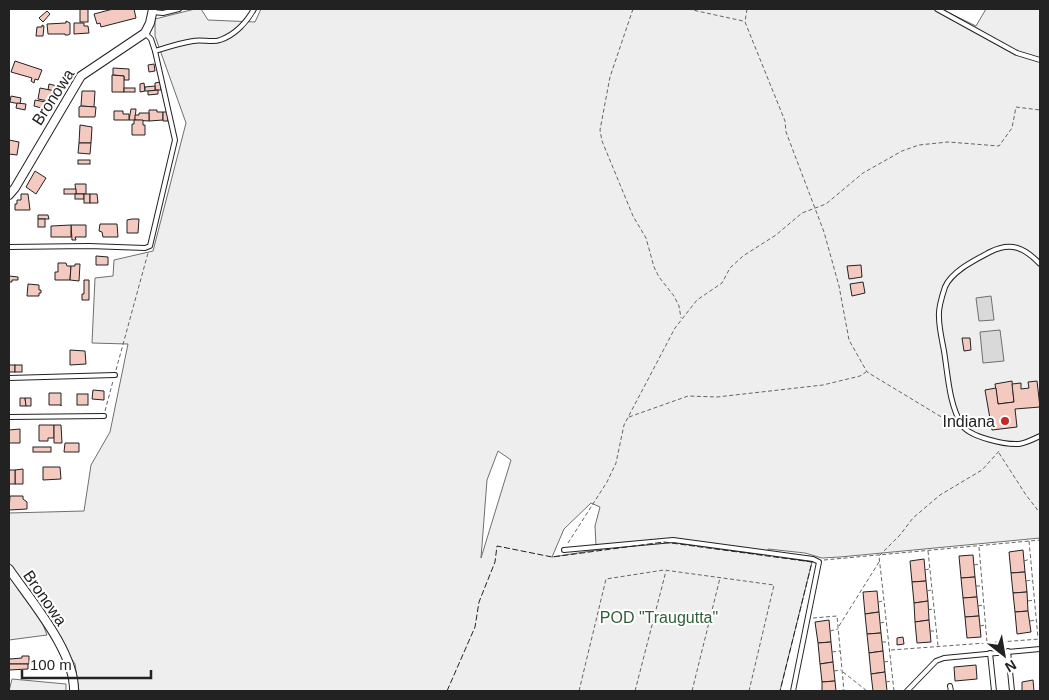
<svg xmlns="http://www.w3.org/2000/svg" width="1049" height="700" font-family="Arial,sans-serif">
  <style>
    .green { fill: #eee; stroke: #6f6f6f; fill-rule: evenodd }
    .water { fill: #d9d9d9; stroke: #6f6f6f }
    .building { fill: #f3c9c0; stroke: #222 }
    .lines { fill: none; stroke-linecap: round; stroke-linejoin: round }
    .lane-casing { stroke: #222; stroke-width: 6 }
    .street-casing { stroke: #222; stroke-width: 10 }
    .path { stroke: #646464; stroke-width: 1; stroke-dasharray: 4 2.5; stroke-linecap: butt }
    .lane { stroke: #fff; stroke-width: 4 }
    .street { stroke: #fff; stroke-width: 8 }
    .fence { stroke: #222; stroke-width: 1; stroke-dasharray: 6 2.5; stroke-linecap: butt }
    .poi-dot { fill: #c62828; stroke: #fff; stroke-width: 2 }
    .labels { text-anchor: middle; dominant-baseline: central; stroke-width: 4; stroke-linejoin: round; paint-order: stroke }
    .street-label { font-size: 16px; fill: #222; stroke: #fff }
    .poi-label { font-size: 16px; fill: #222; stroke: #fff; text-anchor: end }
    .park-label { font-size: 16px; fill: #2f5e38; stroke: #fff }
  </style>
  <rect width="100%" height="100%" fill="#fff"/>
  <g class="green">
    <path d="M 195,9 L 201,9 L 208,20 L 255,22 L 261,9 L 941,9 L 976,26 L 986,9 L 1040,9 L 1040,538 L 840,557 L 822,558 L 805,553 L 768,549 L 768,555 L 812,562 L 780,691 L 79,691 L 75,664 L 35,604 L 47,635 L 9,640 L 9,513 L 84,511 L 91,465 L 110,432 L 128,344 L 92,343 L 95,278 L 113,276 L 114,260 L 153,251 L 186,123 L 155,36 L 155,19 ZM 498,451 L 511,460 L 481,558 L 487,480 ZM 591,503 L 600,507 L 595,526 L 596,545 L 603,549 L 552,557 L 564,529 Z"/>
    <path d="M 12,679 L 66,684 L 66,691 L 9,691 Z"/>
  </g>
  <g class="water">
    <path d="M 991,296 L 994,320 L 979,321 L 976,298 Z"/>
    <path d="M 1000,330 L 1004,361 L 983,363 L 980,332 Z"/>
  </g>
  <g class="building">
    <rect x="80" y="9" width="8" height="13"/>
    <path d="M 113,9 L 134,9 L 136,18 L 101,27 L 100,23 L 97,24 L 94,14 Z"/>
    <path d="M 47,11 L 50,14 L 43,22 L 39,18 Z"/>
    <path d="M 66,21 L 70,23 L 70,34 L 68,35 L 65,35 L 65,34 L 48,34 L 47,24 L 66,23 Z"/>
    <path d="M 74,23 L 84,23 L 84,26 L 88,26 L 89,33 L 74,34 Z"/>
    <path d="M 42,25 L 44,26 L 43,36 L 36,36 L 37,27 L 42,27 Z"/>
    <path d="M 15,61 L 42,70 L 38,80 L 35,79 L 34,83 L 31,81 L 32,78 L 11,72 Z"/>
    <path d="M 154,64 L 155,71 L 149,72 L 148,65 Z"/>
    <path d="M 113,68 L 129,69 L 129,80 L 124,80 L 124,76 L 113,75 Z"/>
    <path d="M 112,75 L 124,76 L 124,92 L 112,92 Z"/>
    <path d="M 160,82 L 161,90 L 155,90 L 155,83 Z"/>
    <path d="M 144,83 L 145,91 L 140,92 L 140,84 Z"/>
    <path d="M 49,84 L 57,86 L 56,91 L 48,90 Z"/>
    <path d="M 155,86 L 155,91 L 145,91 L 145,87 Z"/>
    <path d="M 40,88 L 55,91 L 53,102 L 38,99 Z"/>
    <rect x="124" y="88" width="11" height="4"/>
    <path d="M 158,90 L 158,94 L 148,95 L 148,91 Z"/>
    <path d="M 82,91 L 95,91 L 94,107 L 81,106 Z"/>
    <path d="M 11,96 L 21,98 L 20,104 L 10,102 Z"/>
    <path d="M 35,100 L 51,103 L 49,110 L 34,106 Z"/>
    <path d="M 17,103 L 26,104 L 25,110 L 16,108 Z"/>
    <path d="M 81,106 L 96,107 L 95,117 L 79,117 L 79,107 Z"/>
    <path d="M 131,109 L 136,109 L 135,120 L 129,120 Z"/>
    <path d="M 149,110 L 157,110 L 157,112 L 163,112 L 163,120 L 149,121 Z"/>
    <path d="M 114,111 L 123,111 L 123,114 L 129,114 L 129,120 L 114,120 Z"/>
    <path d="M 163,112 L 167,112 L 168,121 L 163,121 Z"/>
    <path d="M 139,113 L 149,113 L 149,121 L 135,120 L 135,115 L 139,115 Z"/>
    <path d="M 134,120 L 143,120 L 143,125 L 145,125 L 145,135 L 132,135 L 132,124 L 134,124 Z"/>
    <path d="M 80,125 L 92,127 L 91,143 L 79,143 Z"/>
    <path d="M 9,140 L 19,142 L 17,155 L 9,154 Z"/>
    <path d="M 79,143 L 91,143 L 90,154 L 78,153 Z"/>
    <rect x="78" y="160" width="12" height="4"/>
    <path d="M 35,171 L 46,178 L 36,194 L 26,187 Z"/>
    <path d="M 75,184 L 86,184 L 86,194 L 76,194 Z"/>
    <rect x="64" y="189" width="12" height="5"/>
    <path d="M 21,194 L 28,194 L 30,210 L 15,210 L 15,204 L 17,204 L 17,200 L 21,200 Z"/>
    <rect x="75" y="194" width="9" height="5"/>
    <rect x="84" y="194" width="6" height="9"/>
    <path d="M 90,194 L 97,194 L 98,203 L 90,203 Z"/>
    <path d="M 38,215 L 48,215 L 49,219 L 38,219 Z"/>
    <rect x="38" y="219" width="7" height="8"/>
    <path d="M 132,219 L 139,219 L 138,233 L 127,233 L 127,220 Z"/>
    <path d="M 100,224 L 117,224 L 118,237 L 103,237 L 102,232 L 99,231 Z"/>
    <path d="M 71,225 L 86,225 L 86,237 L 75,237 L 76,240 L 72,240 Z"/>
    <path d="M 71,225 L 71,237 L 51,237 L 51,226 Z"/>
    <path d="M 96,256 L 108,257 L 108,265 L 96,265 Z"/>
    <path d="M 58,263 L 66,263 L 67,266 L 71,266 L 70,280 L 55,280 L 55,272 L 58,272 Z"/>
    <path d="M 75,264 L 80,264 L 79,281 L 70,280 L 71,266 L 75,266 Z"/>
    <path d="M 861,265 L 862,277 L 849,279 L 847,266 Z"/>
    <path d="M 9,276 L 18,277 L 18,280 L 12,280 L 12,282 L 9,282 Z"/>
    <path d="M 84,280 L 89,280 L 89,300 L 82,300 L 82,294 L 84,294 Z"/>
    <path d="M 863,282 L 865,293 L 852,296 L 850,284 Z"/>
    <path d="M 28,284 L 39,285 L 39,290 L 41,290 L 41,293 L 39,293 L 39,296 L 27,296 Z"/>
    <path d="M 962,338 L 970,338 L 971,350 L 964,351 Z"/>
    <path d="M 70,350 L 85,351 L 86,364 L 70,365 Z"/>
    <rect x="9" y="365" width="6" height="7"/>
    <rect x="15" y="365" width="7" height="7"/>
    <path d="M 1012,381 L 1014,402 L 998,404 L 995,384 Z"/>
    <path d="M 1037,381 L 1040,407 L 1015,409 L 1017,427 L 992,430 L 985,390 L 996,388 L 998,404 L 1014,402 L 1012,384 L 1021,383 L 1021,389 L 1029,388 L 1028,382 Z"/>
    <path d="M 93,390 L 104,391 L 104,400 L 92,399 Z"/>
    <path d="M 49,393 L 61,393 L 61,406 L 61,405 L 49,405 Z"/>
    <rect x="77" y="394" width="11" height="11"/>
    <path d="M 20,398 L 25,398 L 26,406 L 20,406 Z"/>
    <path d="M 25,398 L 31,398 L 31,406 L 26,406 Z"/>
    <path d="M 39,425 L 54,425 L 54,438 L 48,438 L 48,441 L 39,441 Z"/>
    <path d="M 54,425 L 61,425 L 62,443 L 54,443 Z"/>
    <path d="M 20,429 L 20,443 L 9,443 L 9,430 Z"/>
    <path d="M 65,443 L 79,443 L 79,452 L 64,452 Z"/>
    <rect x="33" y="447" width="18" height="5"/>
    <path d="M 43,467 L 60,467 L 61,479 L 43,480 Z"/>
    <path d="M 23,469 L 23,484 L 15,484 L 15,470 Z"/>
    <rect x="9" y="470" width="6" height="14"/>
    <path d="M 10,496 L 23,496 L 23,499 L 27,502 L 27,509 L 9,510 Z"/>
    <path d="M 1023,550 L 1025,572 L 1011,573 L 1009,552 Z"/>
    <path d="M 973,555 L 975,577 L 961,578 L 959,556 Z"/>
    <path d="M 924,559 L 926,581 L 912,582 L 910,561 Z"/>
    <path d="M 1025,572 L 1027,592 L 1013,593 L 1011,573 Z"/>
    <path d="M 975,577 L 977,597 L 963,598 L 961,578 Z"/>
    <path d="M 926,581 L 928,601 L 914,603 L 912,582 Z"/>
    <path d="M 877,591 L 879,612 L 865,614 L 863,592 Z"/>
    <path d="M 1027,592 L 1028,611 L 1015,612 L 1013,593 Z"/>
    <path d="M 977,597 L 979,616 L 965,617 L 963,598 Z"/>
    <path d="M 928,601 L 929,620 L 915,622 L 914,603 Z"/>
    <path d="M 1028,611 L 1031,632 L 1017,634 L 1015,612 Z"/>
    <path d="M 879,612 L 881,633 L 867,634 L 865,614 Z"/>
    <path d="M 979,616 L 981,637 L 967,638 L 965,617 Z"/>
    <path d="M 829,620 L 831,642 L 818,643 L 815,622 Z"/>
    <path d="M 929,620 L 931,642 L 917,643 L 915,622 Z"/>
    <path d="M 881,633 L 883,651 L 869,653 L 867,634 Z"/>
    <path d="M 903,637 L 904,644 L 897,645 L 897,638 Z"/>
    <path d="M 831,642 L 833,662 L 820,664 L 818,643 Z"/>
    <path d="M 883,651 L 885,672 L 871,674 L 869,653 Z"/>
    <path d="M 22,656 L 29,656 L 29,664 L 9,664 L 9,657 L 10,659 L 22,658 Z"/>
    <path d="M 833,662 L 835,681 L 822,682 L 820,664 Z"/>
    <path d="M 9,664 L 28,664 L 28,669 L 9,670 Z"/>
    <path d="M 976,665 L 977,679 L 955,681 L 954,667 Z"/>
    <path d="M 885,672 L 887,691 L 873,691 L 871,674 Z"/>
    <path d="M 1033,680 L 1034,691 L 1022,691 L 1022,682 Z"/>
    <path d="M 835,681 L 836,691 L 822,691 L 822,682 Z"/>
  </g>
  <g class="lines">
    <defs>
      <g id="lane">
        <path d="M 937,9 L 1017,53 L 1040,60"/>
        <path d="M 152,12 L 163,13 L 179,9"/>
        <path d="M 155,51 C 168,47 180,43 193,41 C 202,39 212,43 220,40 C 235,35 247,22 254,9"/>
        <path d="M 9,247 L 89,246 L 145,248 L 150,246 L 175,140 L 155,51 L 151,39 L 145,33"/>
        <path d="M 1040,264 C 1025,248 1011,241 990,252 C 975,260 952,271 945,287 C 942,296 938,308 939,317 C 939,328 942,340 944,351 C 948,375 949,405 962,425 C 969,437 1006,445 1019,444 C 1026,443 1034,439 1040,436"/>
        <path d="M 9,378 L 115,375"/>
        <path d="M 9,417 L 104,416"/>
        <path d="M 564,550 L 673,540 L 813,559 L 819,562 L 793,691"/>
        <path d="M 1008,651 L 1012,691"/>
        <path d="M 990,653 L 994,691"/>
        <path d="M 950,686 L 951,691"/>
        <path d="M 907,691 L 936,661 L 944,658 L 1040,649"/>
      </g>
      <g id="street">
        <path d="M 9,195 L 15,188 L 81,76 L 145,33 L 150,23 L 153,9"/>
        <path d="M 9,569 C 31,601 75,652 74,691"/>
      </g>
    </defs>
    <use href="#lane" class="lane-casing"/>
    <use href="#street" class="street-casing"/>
    <g class="path">
      <path d="M 633,9 L 610,77 L 600,130 L 602,141 L 633,216 L 646,238 L 654,267 L 659,277 L 674,296 L 679,306 L 681,318"/>
      <path d="M 688,9 L 743,21"/>
      <path d="M 747,9 L 745,22 L 785,121 L 786,132 L 824,232 L 839,286 L 849,340 L 867,372 L 953,424"/>
      <path d="M 116,370 L 148,253"/>
      <path d="M 105,411 L 113,381"/>
      <path d="M 629,417 L 688,396 L 717,397 L 823,385 L 860,376 L 866,372"/>
      <path d="M 999,453 L 1026,495 L 1040,513"/>
      <path d="M 1029,541 L 1038,638"/>
      <path d="M 568,543 L 607,482 L 616,463 L 624,425 L 675,328 L 697,300 L 722,283 L 730,268 L 743,256 L 776,235 L 802,213 L 826,204 L 863,173 L 902,151 L 919,145 L 948,142 L 999,146 L 1012,128 L 1016,107 L 1040,110"/>
      <path d="M 979,547 L 987,642"/>
      <path d="M 928,551 L 938,646"/>
      <path d="M 824,560 L 1040,540"/>
      <path d="M 1024,561 L 1030,559"/>
      <path d="M 974,565 L 980,564"/>
      <path d="M 925,570 L 929,569"/>
      <path d="M 1026,581 L 1032,580"/>
      <path d="M 976,586 L 981,586"/>
      <path d="M 927,591 L 931,590"/>
      <path d="M 1028,601 L 1034,600"/>
      <path d="M 878,602 L 883,601"/>
      <path d="M 978,606 L 983,605"/>
      <path d="M 928,610 L 933,609"/>
      <path d="M 813,618 L 837,616 L 844,691"/>
      <path d="M 1030,621 L 1036,620"/>
      <path d="M 880,623 L 886,622"/>
      <path d="M 839,626 L 879,562"/>
      <path d="M 980,626 L 985,625"/>
      <path d="M 830,631 L 838,629"/>
      <path d="M 930,631 L 936,631"/>
      <path d="M 882,642 L 888,642"/>
      <path d="M 891,650 L 1040,639"/>
      <path d="M 832,652 L 840,651"/>
      <path d="M 884,662 L 891,661"/>
      <path d="M 834,671 L 841,670"/>
      <path d="M 843,672 L 867,691"/>
      <path d="M 886,682 L 892,681"/>
      <path d="M 579,691 L 606,579 L 664,570 L 774,585 L 749,691"/>
      <path d="M 635,691 L 666,571"/>
      <path d="M 692,691 L 720,578"/>
      <path d="M 836,691 L 843,690"/>
      <path d="M 894,691 L 879,556 L 900,535 L 913,518 L 940,495 L 982,470 L 1000,450"/>
    </g>
    <use href="#lane" class="lane"/>
    <use href="#street" class="street"/>
    <path class="fence" d="M 447,691 L 475,627 L 479,602 L 495,562 L 497,546 L 552,557 L 664,542 L 812,562 L 780,691"/>
  </g>
  <circle class="poi-dot" cx="1005" cy="421" r="5"/>
  <g class="labels">
    <g class="street-label">
      <text transform="translate(53 97) rotate(-57)">Bronowa</text>
      <text transform="translate(45 598) rotate(55)">Bronowa</text>
    </g>
    <g class="poi-label">
      <text x="995" y="421">Indiana</text>
    </g>
    <g class="park-label">
      <text x="659" y="617">POD "Traugutta"</text>
    </g>
  </g>
  <rect width="1049" height="700" fill="none" stroke="#222222" stroke-width="20"/>
  <g transform="translate(1004 655) rotate(149)" stroke="#ffffff" stroke-width="4" paint-order="stroke">
  <path d="M0-4L9 19L0 12L-9 19Z" fill="#222222"/>
  <text y="-8" font-size="14" font-weight="bold" text-anchor="middle" fill="#222222">N</text>
  </g>
  <path d="M22 670v8h129v-8" fill="none" stroke="#222222" stroke-width="2.5"/>
  <text x="30" y="670" font-size="15" fill="#222222" stroke="#ffffff" stroke-width="4" paint-order="stroke">100 m</text>
</svg>
